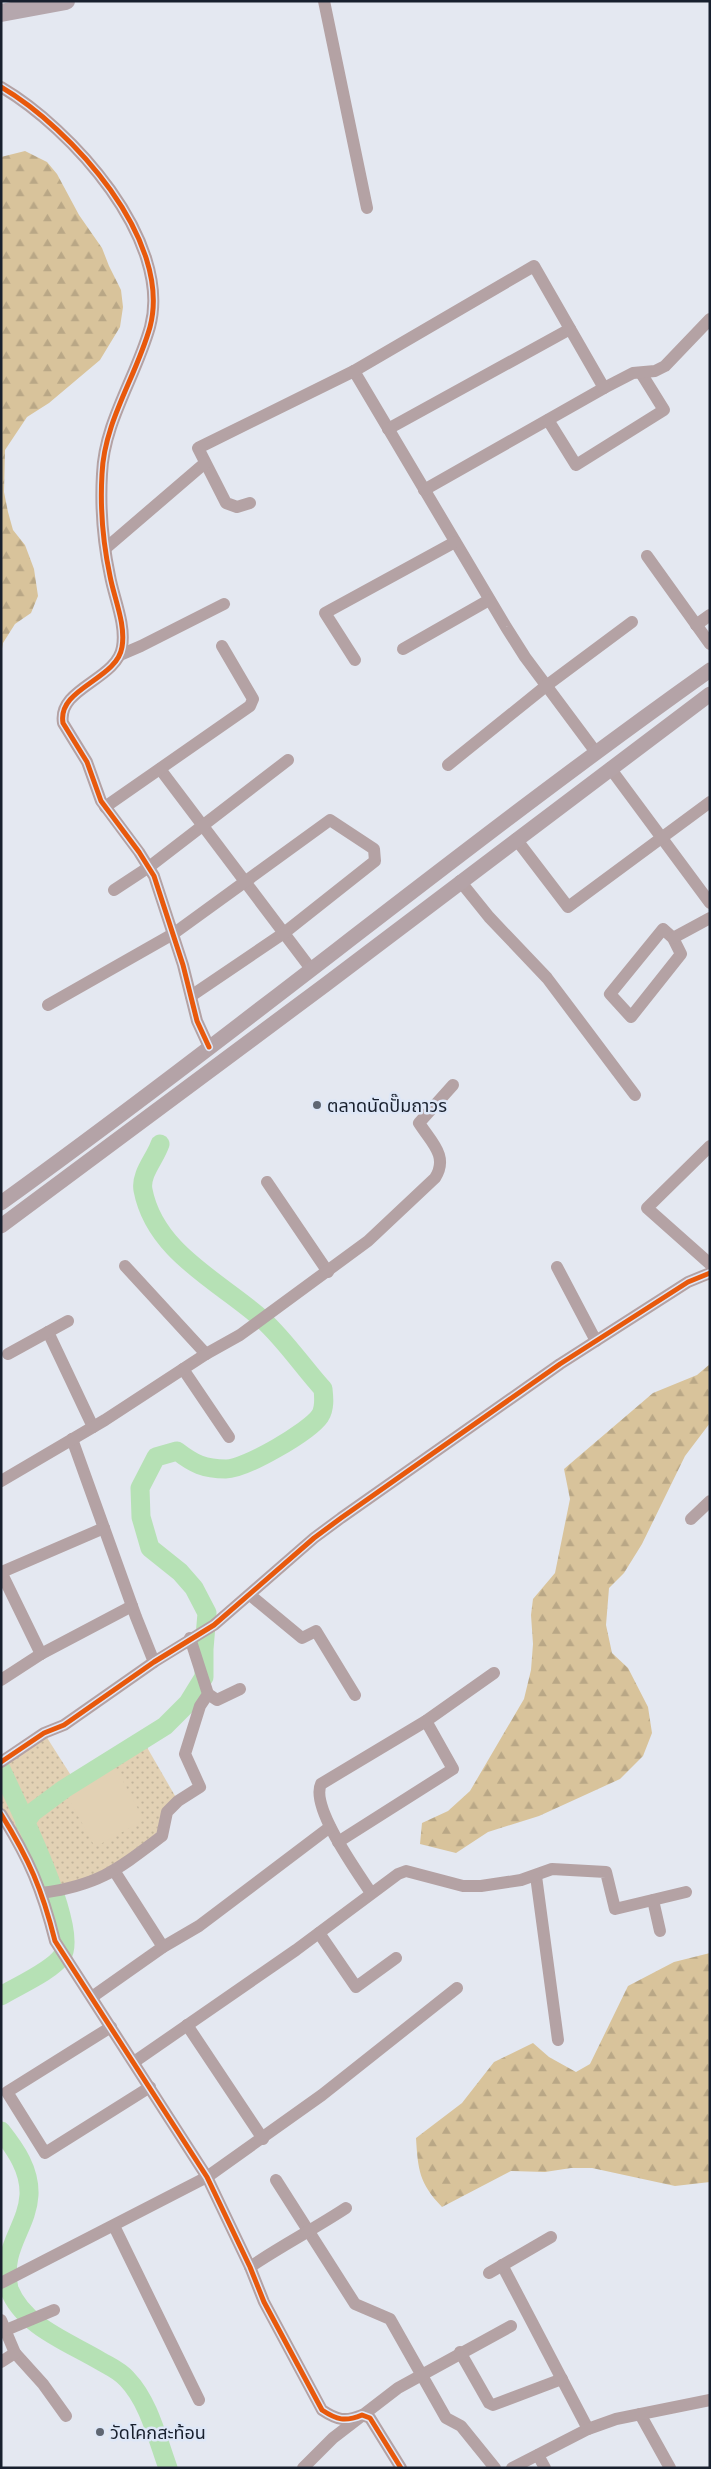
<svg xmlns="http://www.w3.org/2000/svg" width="711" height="2469" font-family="'Archivo Narrow','Noto Sans Thai',sans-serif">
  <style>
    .forest { fill: url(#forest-firs) }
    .park { fill: url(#park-dots) }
    .pitch { fill: #e2d1b4 }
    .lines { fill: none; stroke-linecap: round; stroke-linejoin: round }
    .river { stroke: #b6e1b5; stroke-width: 19 }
    .minor { stroke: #b4a2a4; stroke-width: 12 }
    .major { stroke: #b4a3a7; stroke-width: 15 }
    .highway { stroke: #b5a7ad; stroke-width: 18 }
    .cycleway-casing { stroke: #dee7f7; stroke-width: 8 }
    .cycleway { stroke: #e8590c; stroke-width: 5 }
    .poi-dot { fill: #5f6672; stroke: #dee7f7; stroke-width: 2 }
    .labels { text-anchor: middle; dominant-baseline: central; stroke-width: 5; stroke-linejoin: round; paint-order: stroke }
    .poi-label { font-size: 18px; fill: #18202e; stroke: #dee7f7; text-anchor: start }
  </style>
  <defs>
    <pattern id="forest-firs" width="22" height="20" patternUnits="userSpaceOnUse" patternTransform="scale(1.25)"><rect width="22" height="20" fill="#d8c39b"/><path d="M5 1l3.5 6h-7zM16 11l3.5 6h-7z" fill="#b9a786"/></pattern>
    <pattern id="park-dots" width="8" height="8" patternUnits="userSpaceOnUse" patternTransform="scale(1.25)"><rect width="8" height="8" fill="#e2d1b4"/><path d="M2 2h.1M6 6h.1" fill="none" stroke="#c1b39b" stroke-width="1.8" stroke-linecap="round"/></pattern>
  </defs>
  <rect width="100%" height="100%" fill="#e4e8f1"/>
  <g class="forest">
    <path d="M 25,151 L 47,162 L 57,174 L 79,215 L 102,248 L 109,266 L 121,290 L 123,307 L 120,327 L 100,360 L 49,403 L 27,417 L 5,450 L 4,492 L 8,512 L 13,530 L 25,545 L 34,569 L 38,596 L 31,613 L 15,624 L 3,643 L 1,654 L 1,157 Z"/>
    <path d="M 710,1364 L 710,1423 L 685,1456 L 642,1544 L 624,1573 L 609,1588 L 606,1625 L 612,1653 L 628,1668 L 648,1707 L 652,1733 L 643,1756 L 620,1779 L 539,1816 L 488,1832 L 456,1853 L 420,1844 L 422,1823 L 448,1811 L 470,1791 L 524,1699 L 531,1670 L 533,1644 L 531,1615 L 533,1599 L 555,1573 L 570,1499 L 564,1469 L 653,1393 L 697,1375 Z"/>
    <path d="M 710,1953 L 710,2182 L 675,2186 L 592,2168 L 571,2168 L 545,2172 L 511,2171 L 442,2207 C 419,2183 418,2170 416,2138 L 462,2103 L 494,2062 L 533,2043 L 549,2057 L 576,2072 L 590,2064 L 628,1986 L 674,1962 Z"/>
  </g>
  <path class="park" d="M 44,1733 L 72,1777 L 141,1737 L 178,1801 L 165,1825 L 115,1872 L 42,1893 L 1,1814 L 1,1762 Z"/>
  <path class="pitch" d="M 115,1766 L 144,1820 L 95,1847 L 66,1794 Z"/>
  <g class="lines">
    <g class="river">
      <path d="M 1,1769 C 15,1800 80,1929 62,1956 C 52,1971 17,1986 1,1996"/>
      <path d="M 25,1823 L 33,1812 L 64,1789 L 165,1726 L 188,1703 L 204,1677 L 204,1649 L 207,1613 L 194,1588 L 180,1572 L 150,1548 L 141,1517 L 140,1488 L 156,1457 L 177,1451 C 194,1464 204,1469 226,1469 C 245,1469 309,1432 320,1416 C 325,1408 324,1398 323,1389 C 303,1367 285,1340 263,1320 C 221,1282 155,1253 143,1190 C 140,1174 155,1159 160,1144"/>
      <path d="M 1,2131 C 16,2150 30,2170 29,2195 C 27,2229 0,2248 9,2289 C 24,2327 69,2342 102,2362 C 111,2367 120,2371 127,2379 C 149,2402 157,2438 168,2468"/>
    </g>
    <g class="minor">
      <path d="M 324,1 L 367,208"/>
      <path d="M 1,87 C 71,128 173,240 150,327 C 136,377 104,422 102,474 C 100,508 103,543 110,576 C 114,598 126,624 122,647 C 117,680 57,688 63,723 L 87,762 L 101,801 L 139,852 L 154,876 L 183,965 L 197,1021 L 209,1047"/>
      <path d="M 354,371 L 506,627 L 525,657 L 595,751"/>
      <path d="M 548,420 L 576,465 L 664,410 L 641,373"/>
      <path d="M 388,429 L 570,329"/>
      <path d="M 424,490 L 604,388 L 633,373 L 655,371 L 665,366 L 710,319"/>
      <path d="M 250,503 L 237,507 L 226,503 L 198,448 L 354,371 L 534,266 L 604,388"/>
      <path d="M 106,548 L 205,463"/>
      <path d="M 647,556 L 710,644"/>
      <path d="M 696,625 L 710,615"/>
      <path d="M 403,649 L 489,600"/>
      <path d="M 120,655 L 141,646 L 224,604"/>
      <path d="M 355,660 L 325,613 L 455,542"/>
      <path d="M 448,765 L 546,686 L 632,622"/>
      <path d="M 610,768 L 710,903"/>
      <path d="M 160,769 L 311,969"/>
      <path d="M 105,807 L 250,706 L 253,699 L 222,646"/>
      <path d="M 516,839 L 568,907 L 710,802"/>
      <path d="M 460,881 L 489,917 L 547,978 L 635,1095"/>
      <path d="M 114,890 L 149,867 L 288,760"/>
      <path d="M 663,929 L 673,938 L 681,954 L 631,1017 L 610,994 Z"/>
      <path d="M 673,938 L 710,918"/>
      <path d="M 48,1005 L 173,934 L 330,820 L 374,849 L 375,861 L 284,933 L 191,996"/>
      <path d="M 710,1146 L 647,1208 L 710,1264"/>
      <path d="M 267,1182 L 328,1272"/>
      <path d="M 125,1266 L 206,1354"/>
      <path d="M 557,1267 L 596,1341"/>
      <path d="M 48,1332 L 93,1427"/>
      <path d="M 8,1354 L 68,1321"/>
      <path d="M 183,1369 L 229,1437"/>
      <path d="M 72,1439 L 136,1617 L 154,1662"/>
      <path d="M 1,1481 L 105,1420 L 206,1354 L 240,1335 L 368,1241 L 435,1178 C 449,1156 431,1142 419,1123 L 453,1085"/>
      <path d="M 691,1519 L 710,1501"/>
      <path d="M 1,1572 L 41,1654"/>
      <path d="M 2,1572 L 104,1528"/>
      <path d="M 250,1595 L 302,1638 L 316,1631 L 355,1695"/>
      <path d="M 1,1680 L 41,1654 L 132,1606"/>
      <path d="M 208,1694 L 217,1700 L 240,1689"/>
      <path d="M 1,1762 L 44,1733 L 64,1725 L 154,1662 L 214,1625 L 314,1538 L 341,1518 L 560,1364 L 688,1282 L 710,1273"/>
      <path d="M 1,1814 C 29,1859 42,1889 55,1941 L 207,2177 L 250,2267 L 264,2302 L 322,2410 C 337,2420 345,2422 362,2415 L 370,2418 L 401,2468"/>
      <path d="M 338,1842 L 453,1769 L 426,1721"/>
      <path d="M 115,1872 L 163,1947"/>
      <path d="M 536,1876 L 558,2040"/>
      <path d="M 42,1893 C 99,1885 117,1870 162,1836 L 167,1812 L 178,1801 L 200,1787 L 185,1754 L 200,1706 L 208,1694 L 190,1638"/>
      <path d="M 371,1893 C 358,1873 310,1807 321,1784 L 426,1721 L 494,1673"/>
      <path d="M 653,1900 L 660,1931"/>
      <path d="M 319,1933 L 356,1987 L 396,1958"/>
      <path d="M 92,1997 L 163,1947 L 199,1926 L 330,1827"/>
      <path d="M 187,2025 L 263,2139"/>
      <path d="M 111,2027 L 7,2092 L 45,2153 L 150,2087"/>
      <path d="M 134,2062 L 296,1950 L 398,1874 L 406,1871 L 463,1886 L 481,1886 L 521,1880 L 552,1869 L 606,1872 L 615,1909 L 686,1892"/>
      <path d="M 276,2180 L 355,2304 L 390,2319 L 446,2418 L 461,2426 L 495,2468"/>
      <path d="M 114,2226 L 199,2400"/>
      <path d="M 502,2265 L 588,2429"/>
      <path d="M 250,2267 C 281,2246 314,2229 346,2208"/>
      <path d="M 489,2273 L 551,2237"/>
      <path d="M 1,2283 L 207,2177 L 322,2095 L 457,1988"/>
      <path d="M 1,2320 L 15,2353 L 43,2384 L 66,2416"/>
      <path d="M 6,2330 L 54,2310"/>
      <path d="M 460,2352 L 489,2403 L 493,2405 L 562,2379"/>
      <path d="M 1,2362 L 15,2353"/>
      <path d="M 640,2414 L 670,2468"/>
      <path d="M 538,2455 L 545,2468"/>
      <path d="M 303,2468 L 333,2438 L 398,2388 L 511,2326"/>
      <path d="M 512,2468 L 588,2429 L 616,2419 L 710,2400"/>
    </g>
    <g class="major">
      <path d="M 1,1203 C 241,1030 469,841 710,670"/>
      <path d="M 1,1226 L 325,985 L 710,694"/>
    </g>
    <path class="highway" d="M 1,13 L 66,1"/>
    <defs>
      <g id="cycleway">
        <path d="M 1,87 C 71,128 173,240 150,327 C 136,377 104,422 102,474 C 100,508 103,543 110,576 C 114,598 126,624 122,647 C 117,680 57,688 63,723 L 87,762 L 101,801 L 139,852 L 154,876 L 183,965 L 197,1021 L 209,1047"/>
        <path d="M 1,1762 L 44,1733 L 64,1725 L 154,1662 L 214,1625 L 314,1538 L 341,1518 L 560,1364 L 688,1282 L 710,1273"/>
        <path d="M 1,1814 C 29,1859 42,1889 55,1941 L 207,2177 L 250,2267 L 264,2302 L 322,2410 C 337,2420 345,2422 362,2415 L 370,2418 L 401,2468"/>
      </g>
    </defs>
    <use href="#cycleway" class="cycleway-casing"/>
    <use href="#cycleway" class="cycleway"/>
  </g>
  <g class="poi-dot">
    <circle cx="317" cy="1105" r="5"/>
    <circle cx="100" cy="2432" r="5"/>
  </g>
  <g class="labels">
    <g class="poi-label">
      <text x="327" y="1105">ตลาดนัดปั๊มถาวร</text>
      <text x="110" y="2432">วัดโคกสะท้อน</text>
    </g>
  </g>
  <rect width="711" height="2469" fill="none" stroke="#18202e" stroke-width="5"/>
</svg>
